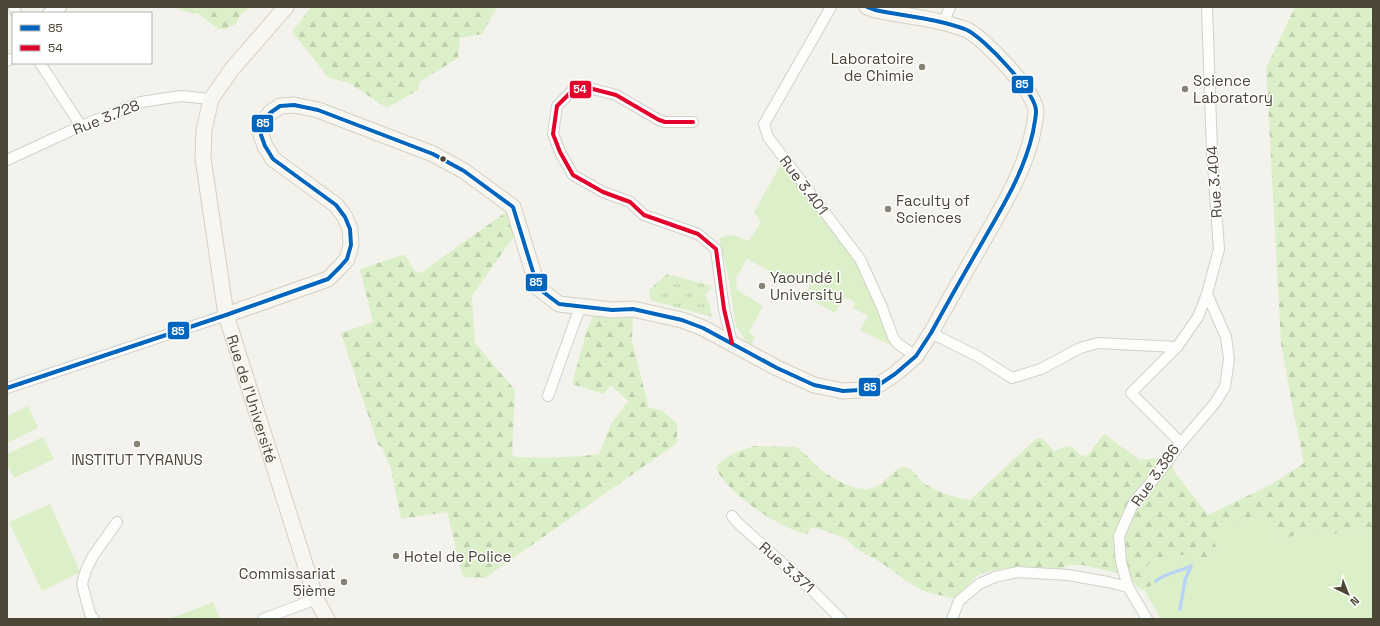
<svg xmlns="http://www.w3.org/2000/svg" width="1380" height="626" font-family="'Space Grotesk',sans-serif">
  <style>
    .grass { fill: #dbf0c9 }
    .forest { fill: url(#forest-firs) }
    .park { fill: url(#park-tufts) }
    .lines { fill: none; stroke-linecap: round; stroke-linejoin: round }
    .stream { stroke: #b8d3f5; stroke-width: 3.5 }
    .street-casing { stroke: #d1d0c9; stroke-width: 12 }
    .secondary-casing { stroke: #d3d1c2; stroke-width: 17 }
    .street { stroke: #fdfdfc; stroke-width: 10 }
    .secondary { stroke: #f7f6f0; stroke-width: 15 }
    .bus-1-casing { stroke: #fff; stroke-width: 7 }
    .bus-2-casing { stroke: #fff; stroke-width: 7 }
    .bus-1 { stroke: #0065bd; stroke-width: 4 }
    .bus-2 { stroke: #e4002b; stroke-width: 4 }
    .poi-dot { fill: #868276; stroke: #fff; stroke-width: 1.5 }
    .bus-dot { fill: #4b4636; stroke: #fff; stroke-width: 1.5 }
    .labels { text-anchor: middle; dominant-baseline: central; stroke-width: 3; stroke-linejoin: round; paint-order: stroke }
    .poi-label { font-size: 15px; fill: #4b4636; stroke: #fff; text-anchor: start }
    .street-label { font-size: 15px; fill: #4b4636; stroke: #fff }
    .line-badge { stroke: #fff; stroke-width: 1.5 }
    .badge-label { font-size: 11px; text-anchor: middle; font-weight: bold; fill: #fff }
  </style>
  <defs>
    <pattern id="forest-firs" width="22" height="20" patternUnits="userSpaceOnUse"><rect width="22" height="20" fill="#dbf0c9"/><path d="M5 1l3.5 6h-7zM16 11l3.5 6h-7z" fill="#bdcfad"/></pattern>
    <pattern id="park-tufts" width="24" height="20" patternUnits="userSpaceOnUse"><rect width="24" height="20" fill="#dbf0c9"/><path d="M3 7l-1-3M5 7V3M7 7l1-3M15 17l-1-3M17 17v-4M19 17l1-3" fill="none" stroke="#bdcfad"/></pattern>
  </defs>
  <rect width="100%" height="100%" fill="#f3f2ec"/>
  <g class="grass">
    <path d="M 784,159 L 860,259 L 893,337 L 892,346 L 860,330 L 868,316 L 853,308 L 855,302 L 845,297 L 835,313 L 804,296 L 811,283 L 794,274 L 790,282 L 747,259 L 736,278 L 737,290 L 763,306 L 749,332 L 755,337 L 750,347 L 736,326 L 729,281 L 719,238 L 732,235 L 749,241 L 761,222 L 754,212 Z"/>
    <path d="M 28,406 L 38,428 L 7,443 L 7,416 Z"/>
    <path d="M 43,437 L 54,459 L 14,478 L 7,464 L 7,454 Z"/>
    <path d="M 50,504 L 80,572 L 42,591 L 9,522 Z"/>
    <path d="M 1245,520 C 1251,520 1257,520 1262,520 C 1273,522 1271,536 1279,541 L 1305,531 L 1331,535 L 1346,531 L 1353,532 L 1373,529 L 1373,619 L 1161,619 L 1144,590 L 1154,584 L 1155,580 L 1149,573 L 1147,566 C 1152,557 1173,554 1183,554 C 1192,555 1201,557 1209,559 L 1219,552 C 1217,549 1214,544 1213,541 C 1211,525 1235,523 1245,520 Z"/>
    <path d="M 213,602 L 220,619 L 169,619 Z"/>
  </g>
  <g class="forest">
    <path d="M 175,7 L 251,7 L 240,15 L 236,24 L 225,29 L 218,29 L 199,14 L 182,11 Z"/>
    <path d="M 311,7 L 497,7 L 482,34 L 460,38 L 458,58 L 419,82 L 418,90 L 387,108 L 349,83 L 329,78 L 292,32 Z"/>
    <path d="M 1295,7 L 1373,7 L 1373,529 L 1353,532 L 1346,531 L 1331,535 L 1305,531 L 1279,541 L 1277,541 C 1272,534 1272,524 1263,521 C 1253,517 1218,524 1214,535 C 1212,541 1216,547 1219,552 L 1216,557 C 1205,560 1196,556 1185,555 C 1175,554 1152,557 1147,566 L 1149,573 L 1155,580 L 1154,584 L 1144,590 L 1137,587 L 1128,574 L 1118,573 L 1082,565 L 1067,565 L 1061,569 L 1041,567 L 1022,570 L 1002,569 L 986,572 L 978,575 L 958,595 L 952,598 L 926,592 L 904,580 L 895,572 L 877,560 L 858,550 L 845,538 L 814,527 L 811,528 L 807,534 C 781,530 727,493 716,468 L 719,463 L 732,454 L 754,446 L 796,447 C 805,452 811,461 819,468 C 829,477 854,491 868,489 C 871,489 875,487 877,486 C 885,483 897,466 904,467 C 915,468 916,478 924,483 C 937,492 954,498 970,500 L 1037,438 L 1043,439 L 1054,451 L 1067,446 L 1072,447 L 1080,455 L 1087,456 L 1104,434 L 1140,460 L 1155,458 L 1170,462 L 1175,473 L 1208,515 L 1272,484 L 1304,463 L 1292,404 L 1281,343 L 1266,68 Z"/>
    <path d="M 513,207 L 520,229 L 509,243 L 472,296 L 475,343 L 515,390 L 512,454 L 516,457 C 544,458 571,458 599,454 L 611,424 L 628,401 L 611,385 L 604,394 L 572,384 L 587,329 L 597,309 L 633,309 L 632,341 L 649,408 L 662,410 L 677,424 L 677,443 L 485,578 L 463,577 L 447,512 L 401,519 L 391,469 L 382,447 L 378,445 L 341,333 L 373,322 L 360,269 L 402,255 L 405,255 L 414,270 L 417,273 L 422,272 Z"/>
  </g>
  <path class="park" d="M 667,274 L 712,286 L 705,295 L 710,306 L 712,317 L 650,300 L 649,290 Z"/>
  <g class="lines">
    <path class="stream" d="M 1156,581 C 1166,572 1180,572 1191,566 L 1185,580 L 1180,609"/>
    <defs>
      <g id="street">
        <path d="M 14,7 L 16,13"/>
        <path d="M 831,7 L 764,124 L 768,137 L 860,259 L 881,305 L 893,337 L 898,344 L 916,356"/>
        <path d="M 48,13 L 61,7"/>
        <path d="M 943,23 L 950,7"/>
        <path d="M 7,61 L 13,58"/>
        <path d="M 40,63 L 81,126"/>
        <path d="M 693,122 L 665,122 L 659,120 L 616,95 L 593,89 L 573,90 L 557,106 L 553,134 L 560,152 L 573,175 L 603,192 L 630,202 L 644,215 L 698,234 L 716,249 L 724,309 L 732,343"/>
        <path d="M 7,160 L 81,126 L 141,102 L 181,96 L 211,99"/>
        <path d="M 931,333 L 977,356 L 1012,378 L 1041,369 L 1080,348 L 1098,343 L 1177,347 L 1131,393 L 1181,443 L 1158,474 L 1134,502 L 1119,536 L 1121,562 L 1128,587 L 1108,582 L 1068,575 L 1018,572 L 995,577 L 979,584 L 959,601 L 952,619"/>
        <path d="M 1177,347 L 1198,317 L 1207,294 L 1219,249 L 1212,152 L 1207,7"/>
        <path d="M 7,388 L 226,315"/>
        <path d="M 548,396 L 580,307"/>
        <path d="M 1181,443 L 1215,403 L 1225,387 L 1229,359 L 1226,337 L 1207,294"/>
        <path d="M 732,516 L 738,523 L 812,590 L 841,619"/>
        <path d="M 1128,587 L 1147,619"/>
        <path d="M 94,619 L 90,614 L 82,584 L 86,570 L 93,556 L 117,522"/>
        <path d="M 263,619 L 316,599"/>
      </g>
      <g id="secondary">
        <path id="s1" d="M 286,7 L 232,69 L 211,99 L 204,130 L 203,158 L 226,315 L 316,599 L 327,619"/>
        <path d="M 226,315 L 328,279 L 340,267 L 347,259 L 351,245 L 350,229 L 345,217 L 336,205 L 273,159 L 265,146 L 261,135 L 263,123 L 270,113 L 280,106 L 294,105 L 318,110 L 433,154 L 464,171 L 513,207 L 538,288 L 559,304 L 612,310 L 633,309 L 682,320 L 703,328 L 777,368 L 814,385 L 843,391 L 860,390 L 880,384 L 895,374 L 916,356 L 931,333 C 948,302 965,272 983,241 C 1003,206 1024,172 1033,132 C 1034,125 1036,118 1036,111 C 1036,93 984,38 967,30 C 940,19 904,16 875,10 L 867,7"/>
      </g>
    </defs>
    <use href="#street" class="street-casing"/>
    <use href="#secondary" class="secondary-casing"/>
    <use href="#street" class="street"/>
    <use href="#secondary" class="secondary"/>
    <defs>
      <path id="bus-1" d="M 7,388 L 226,315 L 328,279 L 340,267 L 347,259 L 351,245 L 350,229 L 345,217 L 336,205 L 273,159 L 265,146 L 261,135 L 263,123 L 270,113 L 280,106 L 294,105 L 318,110 L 433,154 L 464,171 L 513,207 L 538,288 L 559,304 L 612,310 L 633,309 L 682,320 L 703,328 L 777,368 L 814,385 L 843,391 L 860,390 L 880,384 L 895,374 L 916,356 L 931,333 C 948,302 965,272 983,241 C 1003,206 1024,172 1033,132 C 1034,125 1036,118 1036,111 C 1036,93 984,38 967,30 C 940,19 904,16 875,10 L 867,7"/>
      <path id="bus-2" d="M 693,122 L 665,122 L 659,120 L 616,95 L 593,89 L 573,90 L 557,106 L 553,134 L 560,152 L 573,175 L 603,192 L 630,202 L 644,215 L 698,234 L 716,249 L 724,309 L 732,343"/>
    </defs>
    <use href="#bus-1" class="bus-1-casing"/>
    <use href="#bus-2" class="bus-2-casing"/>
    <use href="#bus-1" class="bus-1"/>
    <use href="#bus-2" class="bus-2"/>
  </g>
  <g class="poi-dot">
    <circle cx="922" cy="67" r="4"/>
    <circle cx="1185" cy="89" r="4"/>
    <circle cx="888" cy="209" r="4"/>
    <circle cx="762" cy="286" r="4"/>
    <circle cx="137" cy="444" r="4"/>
    <circle cx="396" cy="556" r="4"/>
    <circle cx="344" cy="582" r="4"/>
  </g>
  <circle class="bus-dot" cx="443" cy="159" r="3.5"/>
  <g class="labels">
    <g class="poi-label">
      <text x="914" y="58" text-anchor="end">Laboratoire<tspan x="914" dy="17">de Chimie</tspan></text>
      <text x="1193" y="80">Science<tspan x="1193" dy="17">Laboratory</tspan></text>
      <text x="896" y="200">Faculty of<tspan x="896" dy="17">Sciences</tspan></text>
      <text x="770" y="277">Yaoundé I<tspan x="770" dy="17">University</tspan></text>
      <text x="137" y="459" text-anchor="middle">INSTITUT TYRANUS</text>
      <text x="404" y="556">Hotel de Police</text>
      <text x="336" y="573" text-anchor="end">Commissariat<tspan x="336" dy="17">5ième</tspan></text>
    </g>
    <g class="street-label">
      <text transform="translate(106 117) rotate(-22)">Rue 3.728</text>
      <text transform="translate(1214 182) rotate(-94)">Rue 3.404</text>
      <text transform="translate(804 185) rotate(53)">Rue 3.401</text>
      <text stroke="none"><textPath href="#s1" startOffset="425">Rue de l'Université</textPath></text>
      <text transform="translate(1155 475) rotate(-55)">Rue 3.386</text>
      <text transform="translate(787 567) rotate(42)">Rue 3.371</text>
    </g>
  </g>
  <g class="line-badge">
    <rect x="1011" y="75" width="23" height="19" rx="4" fill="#0065bd"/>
    <rect x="569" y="80" width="23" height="19" rx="4" fill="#e4002b"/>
    <rect x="251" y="114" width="23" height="19" rx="4" fill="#0065bd"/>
    <rect x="525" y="273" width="23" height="19" rx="4" fill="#0065bd"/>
    <rect x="167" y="321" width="23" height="19" rx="4" fill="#0065bd"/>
    <rect x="858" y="377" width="23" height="20" rx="4" fill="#0065bd"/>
  </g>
  <g class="badge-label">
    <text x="1022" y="88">85</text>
    <text x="580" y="93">54</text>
    <text x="263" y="127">85</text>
    <text x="536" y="286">85</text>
    <text x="178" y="335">85</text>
    <text x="870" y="391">85</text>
  </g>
  <rect width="1380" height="626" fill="none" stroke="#4b4636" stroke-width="16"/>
  <rect x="12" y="12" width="140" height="52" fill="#ffffff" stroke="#b7b5af"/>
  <rect x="20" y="25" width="20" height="6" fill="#0065bd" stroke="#b7b5af"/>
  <text x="48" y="32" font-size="12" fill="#4b4636">85</text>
  <rect x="20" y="45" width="20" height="6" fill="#e4002b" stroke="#b7b5af"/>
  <text x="48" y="52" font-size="12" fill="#4b4636">54</text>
  <g transform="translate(1348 594) rotate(137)" stroke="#ffffff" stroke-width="3" paint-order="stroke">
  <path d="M0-3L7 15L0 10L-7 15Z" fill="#4b4636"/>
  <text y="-6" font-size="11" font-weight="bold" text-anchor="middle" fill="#4b4636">N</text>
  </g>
</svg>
